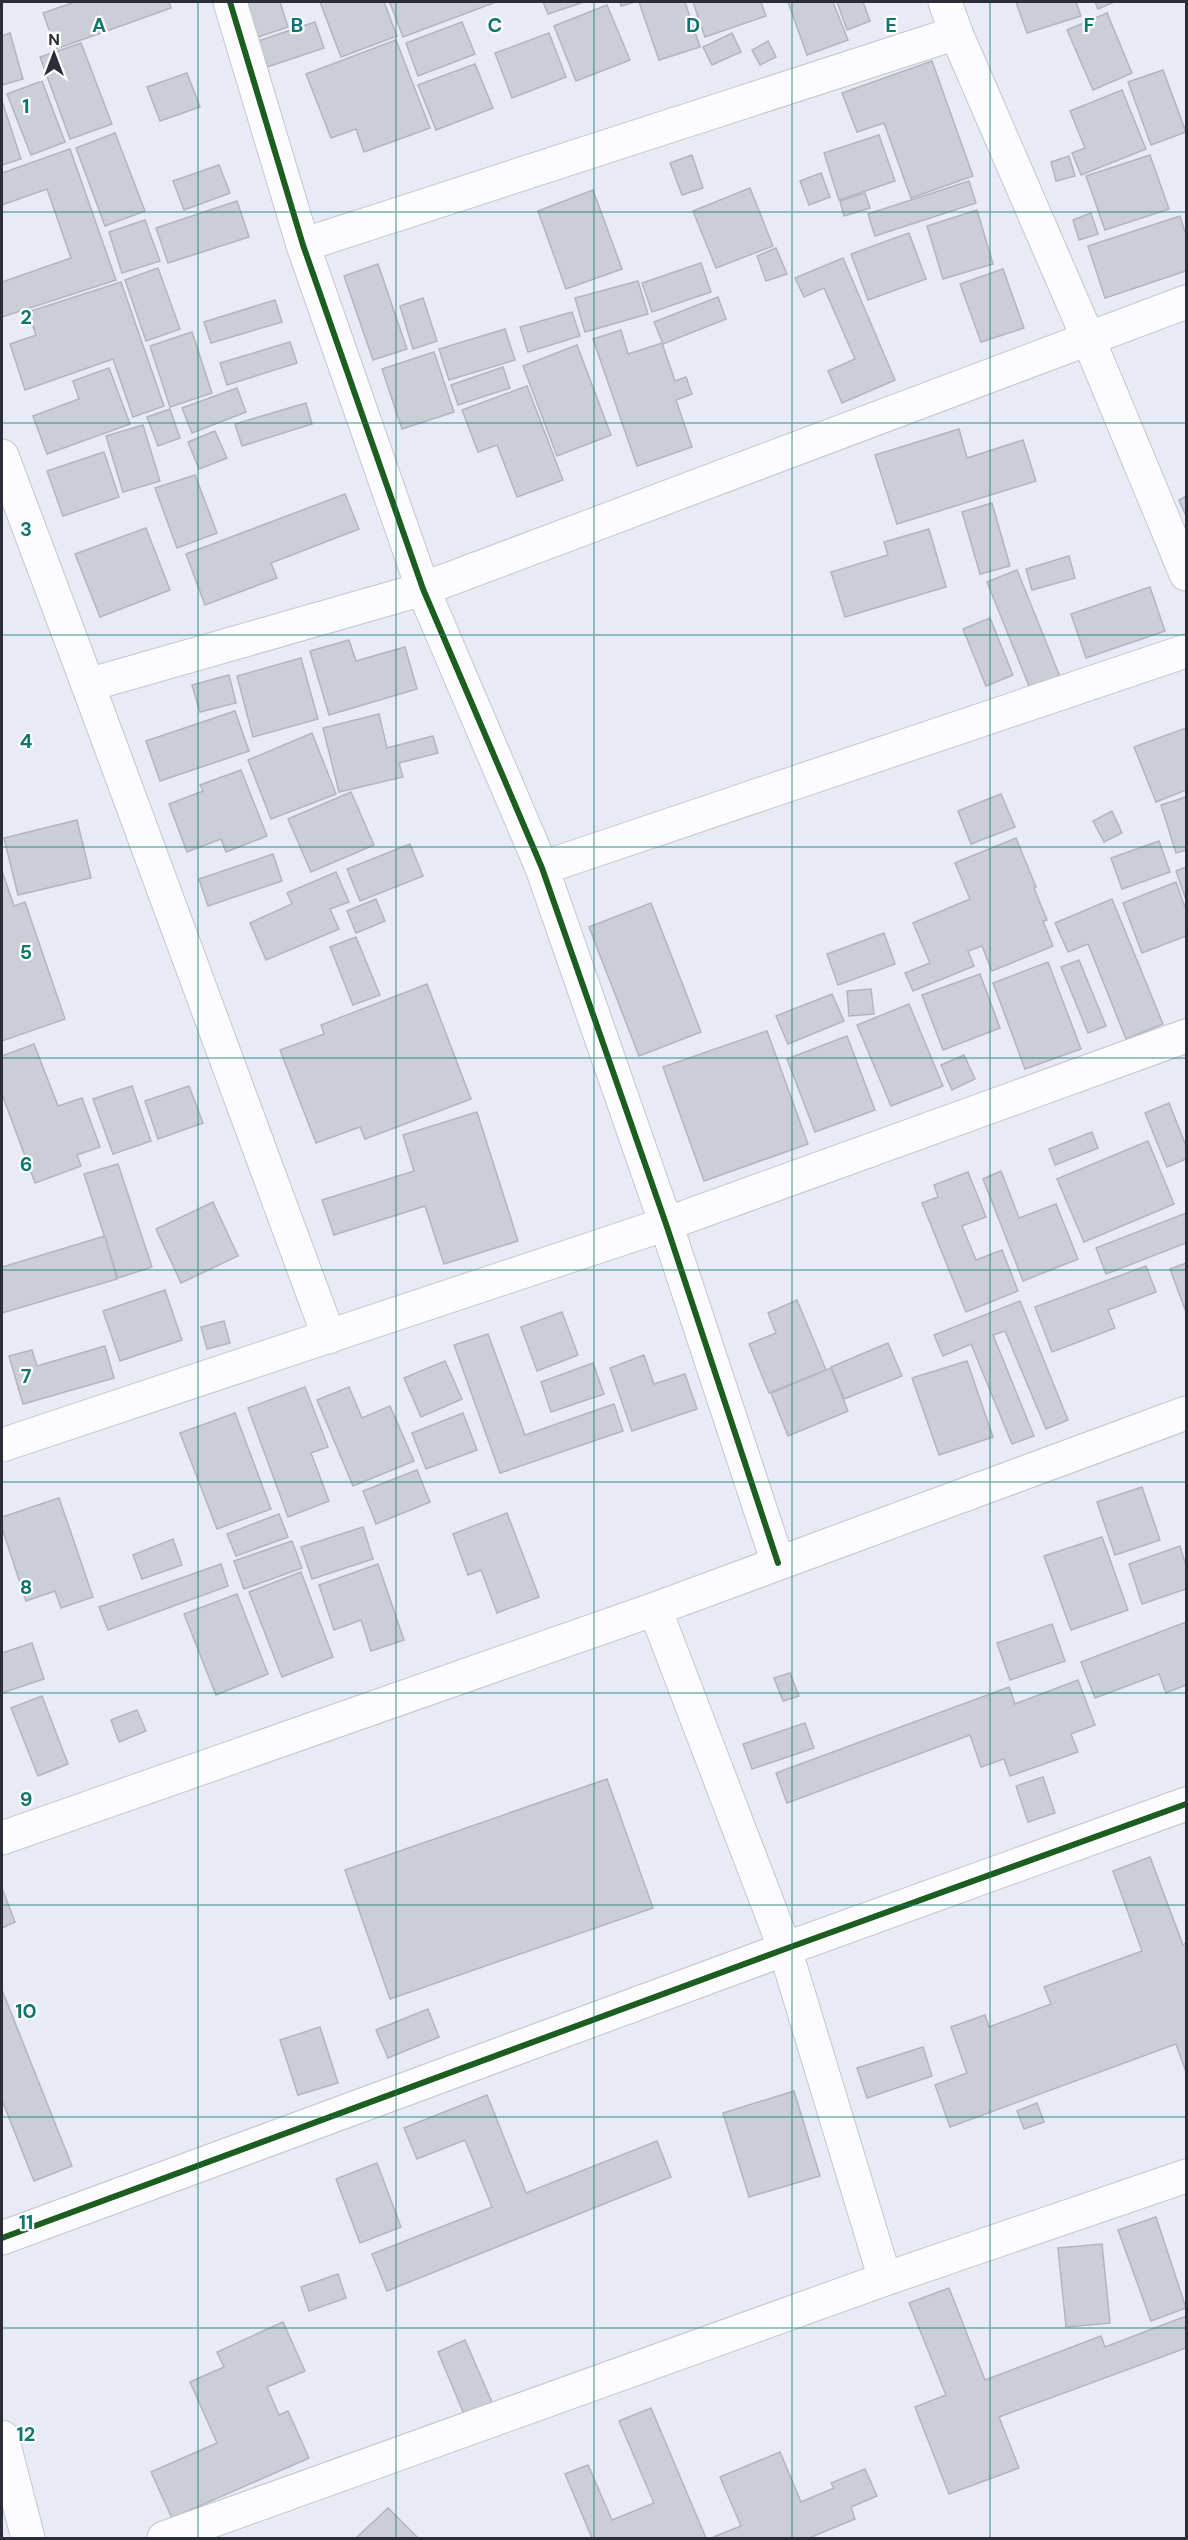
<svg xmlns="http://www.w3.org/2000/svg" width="1188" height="2540" font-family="'DM Sans',sans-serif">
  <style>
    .building { fill: #cbced7; stroke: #b3b5be; stroke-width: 1.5 }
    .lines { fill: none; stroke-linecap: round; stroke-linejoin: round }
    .minor-casing { stroke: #c4c6d0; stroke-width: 35 }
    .minor { stroke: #fcfcfe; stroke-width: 33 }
    .cycleway-casing { stroke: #fff; stroke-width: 10 }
    .cycleway { stroke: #1b5e20; stroke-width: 6 }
    .grid { fill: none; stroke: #0f766e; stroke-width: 1.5; stroke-opacity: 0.55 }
    .grid-label { font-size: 20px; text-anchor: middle; font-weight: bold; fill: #0f766e; stroke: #fff; stroke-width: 4.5; stroke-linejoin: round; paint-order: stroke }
  </style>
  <rect width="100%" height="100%" fill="#e8eaf5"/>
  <g class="building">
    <path d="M 75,2 L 169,2 L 171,8 L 56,49 L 43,13 Z"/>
    <path d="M 243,2 L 280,2 L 288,27 L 255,38 Z"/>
    <path d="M 320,2 L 384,2 L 397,36 L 341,57 Z"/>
    <path d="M 393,2 L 496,2 L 403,37 L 390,3 Z"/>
    <path d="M 543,2 L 584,2 L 548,14 Z"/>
    <path d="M 620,2 L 635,2 L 621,6 Z"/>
    <path d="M 639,2 L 685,2 L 700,47 L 659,60 Z"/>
    <path d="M 693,2 L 761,2 L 766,16 L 705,37 Z"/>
    <path d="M 788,2 L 833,2 L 848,40 L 807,55 Z"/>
    <path d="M 837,2 L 863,2 L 870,21 L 847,30 Z"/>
    <path d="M 1016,2 L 1076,2 L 1081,16 L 1027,33 Z"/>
    <path d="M 1095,2 L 1114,2 L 1098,9 Z"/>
    <path d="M 607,5 L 630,60 L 576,81 L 554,26 Z"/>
    <path d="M 1107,13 L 1132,73 L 1093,90 L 1067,30 Z"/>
    <path d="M 315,22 L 324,48 L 267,67 L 258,41 Z"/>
    <path d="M 462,22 L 475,54 L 418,76 L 406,43 Z"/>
    <path d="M 10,33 L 23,79 L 2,85 L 2,36 Z"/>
    <path d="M 549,33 L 566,77 L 512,98 L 495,53 Z"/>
    <path d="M 732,33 L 741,52 L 712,65 L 703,47 Z"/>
    <path d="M 396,40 L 430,128 L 364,152 L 356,129 L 331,138 L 306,74 Z"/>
    <path d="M 768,41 L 776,57 L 760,65 L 752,50 Z"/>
    <path d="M 81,43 L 112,124 L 70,139 L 40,57 Z"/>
    <path d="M 932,61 L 973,176 L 911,198 L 884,123 L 857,132 L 842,93 Z"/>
    <path d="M 475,64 L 493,108 L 436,130 L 418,85 Z"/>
    <path d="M 1163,70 L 1186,132 L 1151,145 L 1128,82 Z"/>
    <path d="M 187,73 L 200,107 L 160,121 L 147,87 Z"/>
    <path d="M 42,81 L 65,142 L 31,155 L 7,94 Z"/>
    <path d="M 1122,90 L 1146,149 L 1081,175 L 1072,153 L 1085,148 L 1070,111 Z"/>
    <path d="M 2,101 L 21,159 L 2,165 Z"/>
    <path d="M 115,133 L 145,211 L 105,226 L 76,148 Z"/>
    <path d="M 879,135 L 895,181 L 839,200 L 824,153 Z"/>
    <path d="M 70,149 L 116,280 L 2,317 L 2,282 L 71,258 L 47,189 L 2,205 L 2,173 Z"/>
    <path d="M 692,155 L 703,188 L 682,195 L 670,163 Z"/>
    <path d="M 1150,155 L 1169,209 L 1105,230 L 1086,176 Z"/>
    <path d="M 1069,156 L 1075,176 L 1056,181 L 1051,162 Z"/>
    <path d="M 219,165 L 230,193 L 184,210 L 173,181 Z"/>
    <path d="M 821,173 L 830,197 L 809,205 L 800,181 Z"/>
    <path d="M 969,181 L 976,203 L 875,236 L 868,214 Z"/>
    <path d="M 750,188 L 773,246 L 716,268 L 693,211 Z"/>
    <path d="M 593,190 L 622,269 L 566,289 L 538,211 Z"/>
    <path d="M 865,193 L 870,208 L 844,216 L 840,201 Z"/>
    <path d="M 237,201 L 249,237 L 168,263 L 156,228 Z"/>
    <path d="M 977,210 L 993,264 L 943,279 L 927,226 Z"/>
    <path d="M 1091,213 L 1098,234 L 1079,240 L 1073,220 Z"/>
    <path d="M 1180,216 L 1186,235 L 1186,271 L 1105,298 L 1088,246 Z"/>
    <path d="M 145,220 L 160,261 L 122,273 L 109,232 Z"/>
    <path d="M 909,233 L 926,279 L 868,300 L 851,254 Z"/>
    <path d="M 776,248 L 787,274 L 766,281 L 757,256 Z"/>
    <path d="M 843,258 L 895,380 L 842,403 L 828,371 L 855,359 L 824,288 L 804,297 L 795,278 Z"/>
    <path d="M 701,263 L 711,292 L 652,312 L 642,283 Z"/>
    <path d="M 378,264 L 407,349 L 373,360 L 344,276 Z"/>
    <path d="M 158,268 L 180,329 L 146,341 L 125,280 Z"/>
    <path d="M 1003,269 L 1024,328 L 981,342 L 960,284 Z"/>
    <path d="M 638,281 L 648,314 L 585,332 L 575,298 Z"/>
    <path d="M 121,282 L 164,406 L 133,417 L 113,359 L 25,390 L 10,344 L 36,335 L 28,312 Z"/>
    <path d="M 718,297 L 726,319 L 663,344 L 654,322 Z"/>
    <path d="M 423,298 L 437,341 L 413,349 L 400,306 Z"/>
    <path d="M 275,300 L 282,322 L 211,343 L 204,322 Z"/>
    <path d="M 572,312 L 580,336 L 528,352 L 520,327 Z"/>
    <path d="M 505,329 L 515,360 L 449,380 L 439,349 Z"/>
    <path d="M 621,330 L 628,354 L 662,343 L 675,381 L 686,377 L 692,394 L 676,400 L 692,447 L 637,466 L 593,339 Z"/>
    <path d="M 192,332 L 212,393 L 170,407 L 150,346 Z"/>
    <path d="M 290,342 L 297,363 L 227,385 L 220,363 Z"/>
    <path d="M 577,345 L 611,435 L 557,456 L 523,366 Z"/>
    <path d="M 434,352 L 454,412 L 402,429 L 382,369 Z"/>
    <path d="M 503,367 L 510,388 L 458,405 L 451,385 Z"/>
    <path d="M 109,368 L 130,424 L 47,454 L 33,416 L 79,399 L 73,381 Z"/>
    <path d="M 527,386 L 563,480 L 517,497 L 497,445 L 478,452 L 462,410 Z"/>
    <path d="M 237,388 L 246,412 L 192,433 L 182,408 Z"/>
    <path d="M 306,403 L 312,424 L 242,446 L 235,424 Z"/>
    <path d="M 170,409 L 180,438 L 158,446 L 147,417 Z"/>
    <path d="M 143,425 L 160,481 L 123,492 L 106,436 Z"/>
    <path d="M 959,429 L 967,458 L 1023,440 L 1036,481 L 897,524 L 875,455 Z"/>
    <path d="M 215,431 L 227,458 L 199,469 L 188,442 Z"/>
    <path d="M 104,452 L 119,497 L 63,516 L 47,471 Z"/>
    <path d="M 195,475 L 217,533 L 177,548 L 155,488 Z"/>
    <path d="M 345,494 L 359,529 L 271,563 L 277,578 L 205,605 L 186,554 Z"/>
    <path d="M 1186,496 L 1186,516 L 1179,500 Z"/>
    <path d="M 992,503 L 1010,566 L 980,574 L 962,512 Z"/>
    <path d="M 146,528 L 170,590 L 100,617 L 75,554 Z"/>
    <path d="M 929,529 L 946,587 L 845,617 L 831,572 L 888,555 L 884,542 Z"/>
    <path d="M 1069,556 L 1075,578 L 1032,590 L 1026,569 Z"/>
    <path d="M 1017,570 L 1063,684 L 1033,696 L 987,582 Z"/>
    <path d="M 1150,587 L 1165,631 L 1086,658 L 1071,614 Z"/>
    <path d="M 990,618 L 1013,675 L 986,686 L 963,629 Z"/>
    <path d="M 349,640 L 356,661 L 405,647 L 417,689 L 329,715 L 310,651 Z"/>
    <path d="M 301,658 L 318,719 L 253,737 L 237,676 Z"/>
    <path d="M 229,675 L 236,703 L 200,712 L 192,685 Z"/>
    <path d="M 235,711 L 249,751 L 160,781 L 146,741 Z"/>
    <path d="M 379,714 L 387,748 L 433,736 L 438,753 L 399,763 L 403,777 L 339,792 L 323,728 Z"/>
    <path d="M 1186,728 L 1186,790 L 1156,802 L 1134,747 Z"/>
    <path d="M 312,733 L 336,794 L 271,819 L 248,760 Z"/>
    <path d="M 241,770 L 267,836 L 226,852 L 221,839 L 187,852 L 169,804 L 203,791 L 200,785 Z"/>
    <path d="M 351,792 L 374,845 L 311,872 L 288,819 Z"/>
    <path d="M 1001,794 L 1015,827 L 971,844 L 958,811 Z"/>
    <path d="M 1186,797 L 1186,850 L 1176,853 L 1161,805 Z"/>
    <path d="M 1112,811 L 1122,833 L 1104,842 L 1093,821 Z"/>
    <path d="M 77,820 L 91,878 L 18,895 L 4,838 Z"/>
    <path d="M 1016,838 L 1036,887 L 1034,888 L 1047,920 L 1043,921 L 1053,946 L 992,971 L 982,946 L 968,951 L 974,966 L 913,991 L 905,973 L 930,963 L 913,923 L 970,899 L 955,863 Z"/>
    <path d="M 1159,841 L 1170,872 L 1122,889 L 1111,858 Z"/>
    <path d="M 410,844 L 423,876 L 360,901 L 347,869 Z"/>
    <path d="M 273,854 L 282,881 L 208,906 L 199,879 Z"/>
    <path d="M 1186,867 L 1186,900 L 1176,871 Z"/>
    <path d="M 2,871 L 14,906 L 25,902 L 65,1019 L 2,1041 Z"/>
    <path d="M 336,872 L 349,902 L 330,909 L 339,929 L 266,960 L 250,923 L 292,904 L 287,893 Z"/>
    <path d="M 1176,882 L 1186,910 L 1186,936 L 1142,953 L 1123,903 Z"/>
    <path d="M 376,899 L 385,921 L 356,933 L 347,911 Z"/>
    <path d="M 1112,899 L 1163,1024 L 1126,1039 L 1088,944 L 1068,952 L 1055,923 Z"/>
    <path d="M 651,903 L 701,1032 L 639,1056 L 589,927 Z"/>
    <path d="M 884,933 L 895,964 L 838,985 L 827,954 Z"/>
    <path d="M 356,937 L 380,995 L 353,1005 L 330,947 Z"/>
    <path d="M 1079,960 L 1106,1026 L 1088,1033 L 1061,967 Z"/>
    <path d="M 1048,962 L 1081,1049 L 1025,1069 L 993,983 Z"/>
    <path d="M 980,974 L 1000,1028 L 943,1050 L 922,995 Z"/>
    <path d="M 427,984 L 471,1099 L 365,1139 L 360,1127 L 316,1143 L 280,1050 L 324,1034 L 321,1025 Z"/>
    <path d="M 871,989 L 874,1014 L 849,1016 L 847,991 Z"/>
    <path d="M 832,994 L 844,1021 L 788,1044 L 776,1016 Z"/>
    <path d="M 909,1004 L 943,1086 L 891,1106 L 857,1025 Z"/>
    <path d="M 767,1031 L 808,1144 L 704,1181 L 663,1067 Z"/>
    <path d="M 847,1036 L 875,1110 L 815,1132 L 787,1059 Z"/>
    <path d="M 34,1044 L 58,1106 L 82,1098 L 100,1147 L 77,1155 L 81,1166 L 35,1183 L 2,1094 L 2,1056 Z"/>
    <path d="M 964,1055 L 975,1079 L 952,1090 L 941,1065 Z"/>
    <path d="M 132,1086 L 151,1141 L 113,1154 L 93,1099 Z"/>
    <path d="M 189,1086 L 203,1123 L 158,1139 L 145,1101 Z"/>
    <path d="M 1169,1103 L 1186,1146 L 1186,1159 L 1167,1167 L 1145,1113 Z"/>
    <path d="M 477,1112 L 518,1241 L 444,1264 L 425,1206 L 334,1235 L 322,1200 L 414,1171 L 403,1135 Z"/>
    <path d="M 1092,1132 L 1098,1148 L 1055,1165 L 1049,1149 Z"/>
    <path d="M 1148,1141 L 1174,1204 L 1084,1242 L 1057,1179 Z"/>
    <path d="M 118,1164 L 152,1267 L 118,1278 L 84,1174 Z"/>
    <path d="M 1001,1171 L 1019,1218 L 1056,1204 L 1078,1259 L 1023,1281 L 983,1179 Z"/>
    <path d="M 968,1172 L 986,1217 L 962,1226 L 976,1260 L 1002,1250 L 1018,1291 L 966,1312 L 922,1203 L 938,1197 L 934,1185 Z"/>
    <path d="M 213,1202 L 238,1256 L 181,1283 L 156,1229 Z"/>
    <path d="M 1186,1213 L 1186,1243 L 1106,1274 L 1096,1248 Z"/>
    <path d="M 105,1236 L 117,1279 L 2,1313 L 2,1267 Z"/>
    <path d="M 1186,1263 L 1186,1312 L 1170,1269 Z"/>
    <path d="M 1146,1266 L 1156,1292 L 1108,1310 L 1115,1328 L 1052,1352 L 1035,1307 Z"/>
    <path d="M 165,1290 L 182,1340 L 120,1361 L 103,1311 Z"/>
    <path d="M 797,1300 L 826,1370 L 769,1393 L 749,1344 L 776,1333 L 768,1313 Z"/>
    <path d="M 1020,1301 L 1068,1420 L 1046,1429 L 1005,1331 L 993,1335 L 1034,1436 L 1012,1444 L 971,1344 L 943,1356 L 934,1335 Z"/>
    <path d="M 562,1312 L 578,1355 L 537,1371 L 521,1327 Z"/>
    <path d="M 224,1321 L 230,1343 L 207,1349 L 201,1327 Z"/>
    <path d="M 488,1334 L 525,1435 L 614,1404 L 623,1431 L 500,1473 L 454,1345 Z"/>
    <path d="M 888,1343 L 902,1376 L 844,1399 L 831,1367 Z"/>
    <path d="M 105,1346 L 114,1378 L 23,1404 L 9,1356 L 32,1350 L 37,1366 Z"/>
    <path d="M 644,1355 L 654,1384 L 685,1374 L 697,1409 L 632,1431 L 610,1368 Z"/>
    <path d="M 445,1361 L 462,1399 L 421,1417 L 404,1378 Z"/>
    <path d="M 967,1361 L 993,1437 L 939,1455 L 912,1378 Z"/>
    <path d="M 593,1363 L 604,1394 L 551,1412 L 541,1382 Z"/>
    <path d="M 831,1368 L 848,1411 L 788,1436 L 771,1393 Z"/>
    <path d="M 305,1387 L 328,1447 L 311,1453 L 329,1501 L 288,1517 L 248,1408 Z"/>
    <path d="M 349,1387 L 362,1418 L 390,1406 L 414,1461 L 353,1486 L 317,1400 Z"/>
    <path d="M 235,1413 L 271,1509 L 217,1529 L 180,1433 Z"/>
    <path d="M 463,1413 L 477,1450 L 426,1469 L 412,1433 Z"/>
    <path d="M 417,1470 L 430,1502 L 376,1524 L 363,1491 Z"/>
    <path d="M 1142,1487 L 1160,1540 L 1115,1555 L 1097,1502 Z"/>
    <path d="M 59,1498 L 93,1597 L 61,1608 L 55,1591 L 26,1601 L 2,1528 L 2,1517 Z"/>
    <path d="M 507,1513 L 539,1597 L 497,1613 L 481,1570 L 468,1575 L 453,1534 Z"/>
    <path d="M 279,1514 L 288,1537 L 236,1556 L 227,1534 Z"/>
    <path d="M 363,1527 L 373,1559 L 312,1579 L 301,1547 Z"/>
    <path d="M 1102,1537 L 1128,1610 L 1071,1630 L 1044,1556 Z"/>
    <path d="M 173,1539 L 182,1565 L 142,1579 L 133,1555 Z"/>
    <path d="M 292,1541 L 302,1568 L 244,1589 L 234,1561 Z"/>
    <path d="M 1180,1546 L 1186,1566 L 1186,1589 L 1142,1604 L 1129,1564 Z"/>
    <path d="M 221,1564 L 228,1586 L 108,1630 L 99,1607 Z"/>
    <path d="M 378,1564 L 404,1640 L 371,1651 L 361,1620 L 334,1630 L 319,1585 Z"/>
    <path d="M 301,1572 L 333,1657 L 282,1677 L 249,1592 Z"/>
    <path d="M 237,1594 L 268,1674 L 216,1695 L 184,1614 Z"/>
    <path d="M 1186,1622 L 1186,1685 L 1166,1693 L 1159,1674 L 1095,1698 L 1081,1662 Z"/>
    <path d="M 1052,1624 L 1065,1661 L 1010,1680 L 997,1643 Z"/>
    <path d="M 32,1643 L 44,1679 L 2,1693 L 2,1653 Z"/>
    <path d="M 790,1673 L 799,1696 L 783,1701 L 774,1678 Z"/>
    <path d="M 1078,1680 L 1095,1725 L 1071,1734 L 1078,1752 L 1010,1776 L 1004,1759 L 981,1767 L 970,1735 L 787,1803 L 776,1773 L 1009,1687 L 1015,1704 Z"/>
    <path d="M 42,1696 L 68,1764 L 38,1776 L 11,1708 Z"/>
    <path d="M 137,1710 L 146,1731 L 119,1742 L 111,1720 Z"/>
    <path d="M 805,1723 L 814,1748 L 752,1769 L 743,1744 Z"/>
    <path d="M 1043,1777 L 1055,1813 L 1028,1822 L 1016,1786 Z"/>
    <path d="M 607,1779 L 653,1908 L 390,1999 L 345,1870 Z"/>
    <path d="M 1150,1857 L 1183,1945 L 1186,1943 L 1186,2072 L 1176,2044 L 950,2127 L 935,2085 L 967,2073 L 951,2027 L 985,2015 L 989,2027 L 1051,2004 L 1044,1987 L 1142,1951 L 1113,1871 Z"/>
    <path d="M 2,1888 L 15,1922 L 2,1928 Z"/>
    <path d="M 2,1990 L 72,2166 L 34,2181 L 2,2100 Z"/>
    <path d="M 428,2009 L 439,2037 L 388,2058 L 376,2030 Z"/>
    <path d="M 320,2027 L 338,2083 L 298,2095 L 280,2040 Z"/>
    <path d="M 923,2047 L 932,2076 L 867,2098 L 857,2068 Z"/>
    <path d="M 794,2091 L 820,2176 L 749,2197 L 723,2113 Z"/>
    <path d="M 487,2095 L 526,2193 L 657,2141 L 671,2177 L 387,2291 L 372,2254 L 492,2207 L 465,2140 L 417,2159 L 404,2128 Z"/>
    <path d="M 1037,2103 L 1044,2122 L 1024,2129 L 1017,2111 Z"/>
    <path d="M 377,2163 L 401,2227 L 360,2243 L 336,2179 Z"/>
    <path d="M 1156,2217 L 1186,2308 L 1151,2321 L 1118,2230 Z"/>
    <path d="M 1102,2244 L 1110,2323 L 1066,2327 L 1058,2248 Z"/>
    <path d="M 338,2274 L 346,2298 L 309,2311 L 301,2287 Z"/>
    <path d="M 949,2288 L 985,2380 L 1101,2336 L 1105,2347 L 1186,2316 L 1186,2348 L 999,2417 L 1019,2468 L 949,2494 L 915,2407 L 946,2395 L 909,2303 Z"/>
    <path d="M 283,2322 L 305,2371 L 267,2387 L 279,2415 L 288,2411 L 309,2458 L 172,2518 L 151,2472 L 217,2443 L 190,2382 L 224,2367 L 217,2352 Z"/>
    <path d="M 465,2340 L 492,2402 L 464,2414 L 438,2352 Z"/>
    <path d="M 651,2408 L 706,2538 L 592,2538 L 565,2474 L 588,2465 L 612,2520 L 654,2503 L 619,2421 Z"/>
    <path d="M 780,2452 L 801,2502 L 834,2488 L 831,2483 L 865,2469 L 877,2496 L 851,2507 L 855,2519 L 809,2538 L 711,2538 L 741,2526 L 720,2477 Z"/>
    <path d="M 388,2508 L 418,2538 L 356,2538 Z"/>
  </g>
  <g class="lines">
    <defs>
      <g id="minor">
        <path d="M 230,2 L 303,245 L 423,589 L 542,868 L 666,1224 L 778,1563"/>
        <path d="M 945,2 L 956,33 L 1088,338 L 1186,574"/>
        <path d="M 303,245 L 956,33"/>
        <path d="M 2,456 L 88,685 L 329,1337"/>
        <path d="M 88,685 L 423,589 L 1186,302"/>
        <path d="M 542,868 L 1186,651"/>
        <path d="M 2,1445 L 666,1224 L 1186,1036"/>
        <path d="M 655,1609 L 785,1949 L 885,2279"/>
        <path d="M 2,1838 L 655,1609 L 1186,1413"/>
        <path d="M 2,2238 L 785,1949 L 1186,1804"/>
        <path d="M 2,2437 L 28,2538"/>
        <path d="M 164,2538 L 885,2279 L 1186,2176"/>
      </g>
    </defs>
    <use href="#minor" class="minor-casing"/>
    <use href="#minor" class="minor"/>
    <defs>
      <g id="cycleway">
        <path d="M 230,2 L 303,245 L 423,589 L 542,868 L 666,1224 L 778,1563"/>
        <path d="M 2,2238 L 785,1949 L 1186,1804"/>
      </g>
    </defs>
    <use href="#cycleway" class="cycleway-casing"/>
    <use href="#cycleway" class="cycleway"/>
  </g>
  <path class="grid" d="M 198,2 L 198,2538M 396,2 L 396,2538M 594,2 L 594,2538M 792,2 L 792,2538M 990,2 L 990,2538M 2,212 L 1186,212M 2,423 L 1186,423M 2,635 L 1186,635M 2,847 L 1186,847M 2,1058 L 1186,1058M 2,1270 L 1186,1270M 2,1482 L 1186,1482M 2,1693 L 1186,1693M 2,1905 L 1186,1905M 2,2117 L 1186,2117M 2,2328 L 1186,2328"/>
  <g class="grid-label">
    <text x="99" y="32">A</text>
    <text x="297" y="32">B</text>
    <text x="495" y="32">C</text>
    <text x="693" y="32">D</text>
    <text x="891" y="32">E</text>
    <text x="1089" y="32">F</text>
    <text x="26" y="113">1</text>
    <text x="26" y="324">2</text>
    <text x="26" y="536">3</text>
    <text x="26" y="748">4</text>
    <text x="26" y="959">5</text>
    <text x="26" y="1171">6</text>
    <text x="26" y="1383">7</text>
    <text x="26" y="1594">8</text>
    <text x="26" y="1806">9</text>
    <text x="26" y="2018">10</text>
    <text x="26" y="2229">11</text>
    <text x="26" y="2441">12</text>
  </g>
  <rect width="1188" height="2540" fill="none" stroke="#2b2e37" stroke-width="6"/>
  <g transform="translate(54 54)" stroke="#ffffff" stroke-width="4.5" paint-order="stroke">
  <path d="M0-4.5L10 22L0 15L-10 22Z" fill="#2b2e37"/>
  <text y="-9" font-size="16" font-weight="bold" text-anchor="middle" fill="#2b2e37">N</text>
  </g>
</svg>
